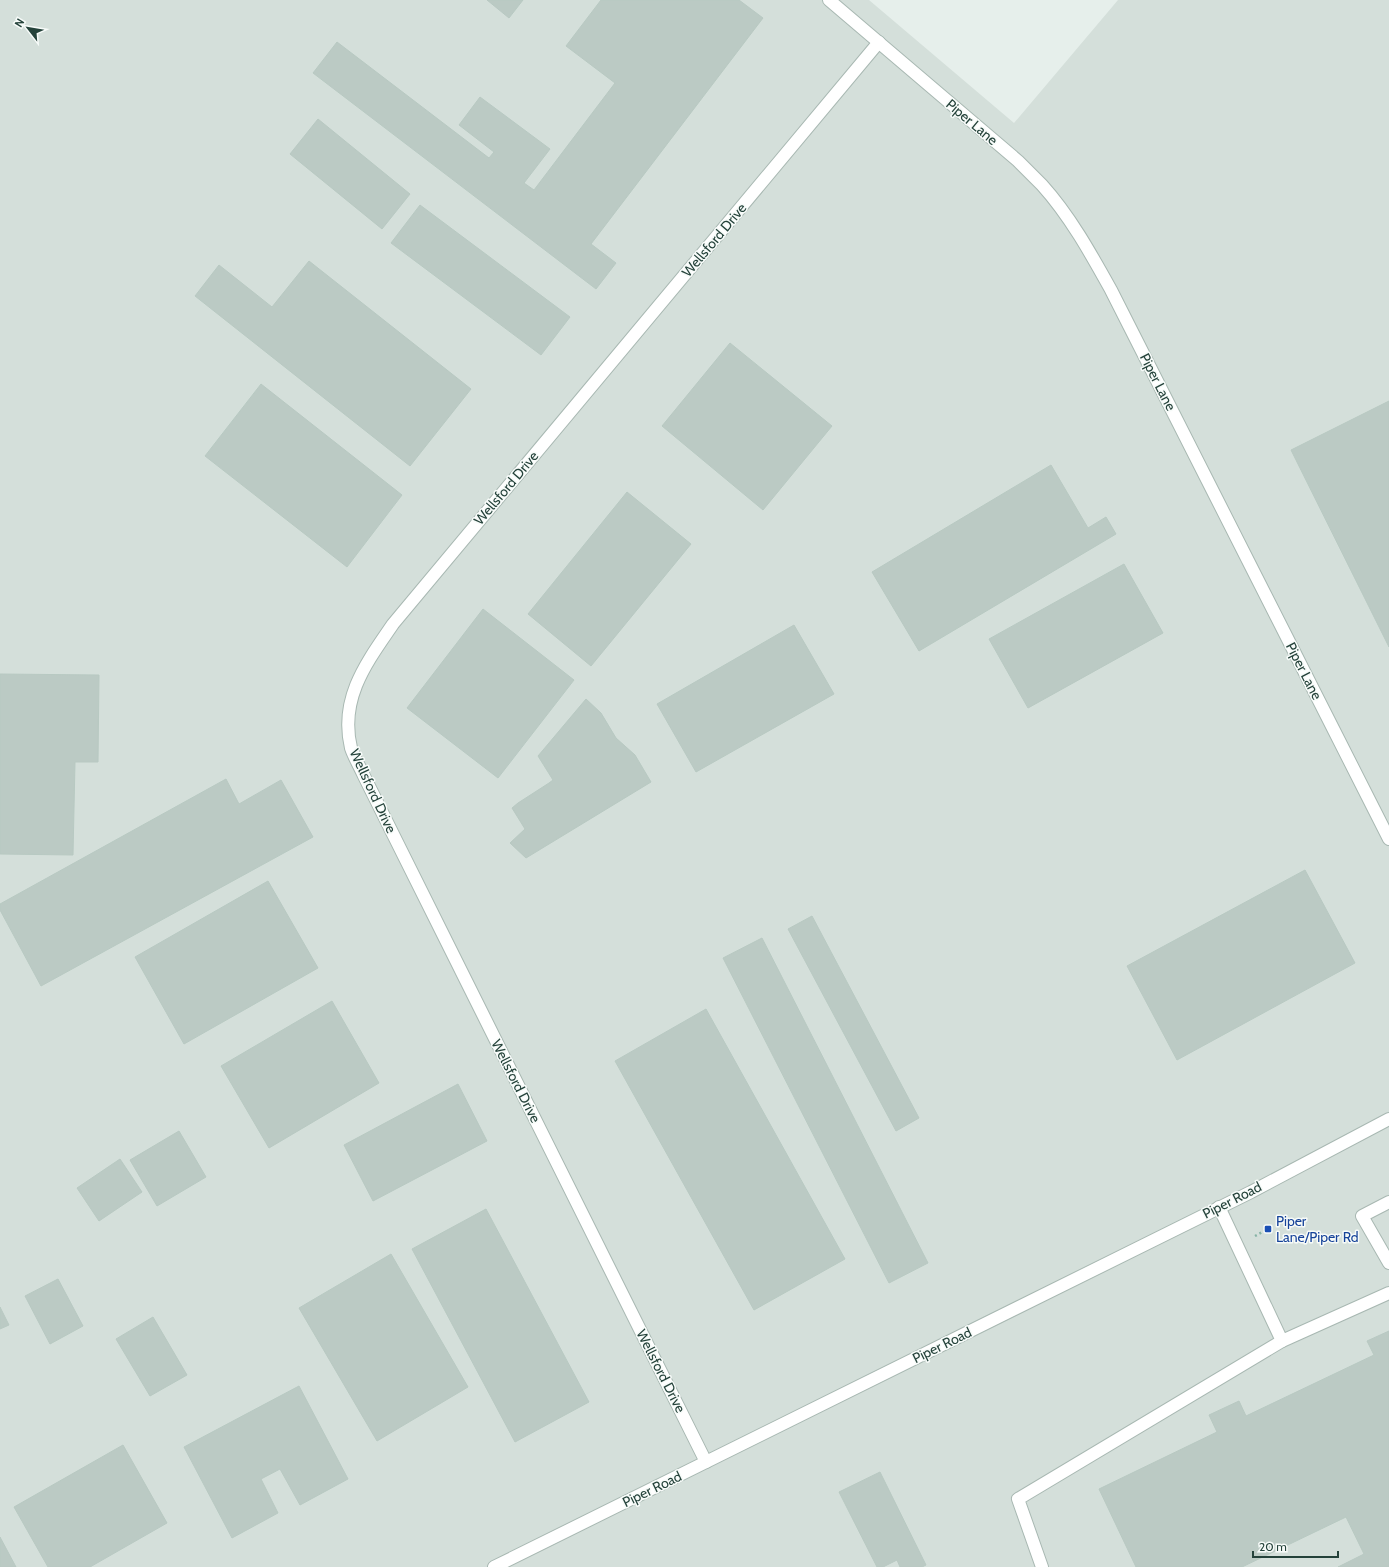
<svg xmlns="http://www.w3.org/2000/svg" width="1389" height="1567" font-family="Cabin,sans-serif">
  <style>
    .built { fill: #d4dfda }
    .building { fill: #bbcac4; stroke: #b8c9c2 }
    .lines { fill: none; stroke-linecap: round; stroke-linejoin: round }
    .lane-casing { stroke: #a8b8b2; stroke-width: 14 }
    .street-casing { stroke: #a8b8b2; stroke-width: 14 }
    .path { stroke: #86b3a5; stroke-width: 2.5; stroke-dasharray: 2 3; stroke-linecap: butt }
    .lane { stroke: #fff; stroke-width: 12 }
    .street { stroke: #fff; stroke-width: 12 }
    .transit-dot { fill: #1a4fb4; stroke: #f7fbf9; stroke-width: 1.5 }
    .labels { text-anchor: middle; dominant-baseline: central; stroke-width: 3; stroke-linejoin: round; paint-order: stroke }
    .street-label { font-size: 14px; fill: #24423a; stroke: #f7fbf9 }
    .transit-label { font-size: 14px; fill: #164399; stroke: #f7fbf9; text-anchor: start }
  </style>
  <rect width="100%" height="100%" fill="#e6efeb"/>
  <path class="built" d="M 0,0 L 869,0 L 1014,123 L 1118,0 L 1389,0 L 1389,1567 L 0,1567 Z"/>
  <g class="building">
    <path d="M 487,0 L 523,0 L 509,18 Z"/>
    <path d="M 601,0 L 739,0 L 763,18 L 591,244 L 616,263 L 596,289 L 313,73 L 337,42 L 489,158 L 494,152 L 459,125 L 480,97 L 550,149 L 524,183 L 534,190 L 615,83 L 566,46 Z"/>
    <path d="M 318,119 L 410,194 L 382,229 L 290,154 Z"/>
    <path d="M 420,205 L 570,317 L 541,355 L 391,243 Z"/>
    <path d="M 309,261 L 471,389 L 410,466 L 195,296 L 219,265 L 272,307 Z"/>
    <path d="M 730,343 L 832,426 L 763,510 L 662,426 Z"/>
    <path d="M 261,384 L 402,495 L 347,567 L 205,456 Z"/>
    <path d="M 1389,401 L 1389,647 L 1291,450 Z"/>
    <path d="M 1051,465 L 1088,528 L 1106,517 L 1116,534 L 919,651 L 872,572 Z"/>
    <path d="M 627,492 L 691,544 L 591,666 L 528,614 Z"/>
    <path d="M 1124,564 L 1163,633 L 1028,708 L 989,639 Z"/>
    <path d="M 483,609 L 574,680 L 498,778 L 407,708 Z"/>
    <path d="M 794,625 L 834,694 L 696,772 L 657,704 Z"/>
    <path d="M 0,674 L 99,675 L 98,762 L 75,762 L 73,855 L 0,854 Z"/>
    <path d="M 586,699 L 601,713 L 616,738 L 635,755 L 651,782 L 526,858 L 510,843 L 525,829 L 512,808 L 518,803 L 549,783 L 553,780 L 538,756 Z"/>
    <path d="M 226,779 L 239,804 L 281,780 L 313,837 L 41,986 L 0,910 L 0,904 Z"/>
    <path d="M 1305,870 L 1355,963 L 1177,1060 L 1127,966 Z"/>
    <path d="M 268,881 L 318,968 L 184,1044 L 135,957 Z"/>
    <path d="M 812,916 L 919,1118 L 896,1131 L 788,929 Z"/>
    <path d="M 762,938 L 928,1263 L 889,1283 L 723,958 Z"/>
    <path d="M 332,1001 L 379,1083 L 269,1148 L 221,1066 Z"/>
    <path d="M 706,1009 L 845,1259 L 754,1310 L 615,1061 Z"/>
    <path d="M 458,1084 L 487,1141 L 373,1201 L 344,1145 Z"/>
    <path d="M 179,1131 L 206,1177 L 157,1206 L 130,1160 Z"/>
    <path d="M 120,1159 L 142,1192 L 99,1221 L 77,1188 Z"/>
    <path d="M 486,1209 L 589,1402 L 515,1442 L 412,1249 Z"/>
    <path d="M 391,1254 L 468,1387 L 377,1441 L 299,1308 Z"/>
    <path d="M 58,1279 L 83,1326 L 50,1344 L 25,1296 Z"/>
    <path d="M 0,1307 L 9,1325 L 0,1329 Z"/>
    <path d="M 153,1317 L 187,1375 L 150,1396 L 116,1339 Z"/>
    <path d="M 1389,1331 L 1389,1567 L 1338,1567 L 1364,1554 L 1346,1517 L 1242,1567 L 1136,1567 L 1099,1489 L 1217,1432 L 1209,1415 L 1239,1401 L 1246,1416 L 1374,1355 L 1367,1341 Z"/>
    <path d="M 299,1386 L 348,1479 L 300,1505 L 280,1469 L 261,1479 L 278,1513 L 232,1538 L 184,1447 Z"/>
    <path d="M 123,1445 L 167,1523 L 90,1567 L 48,1567 L 14,1507 Z"/>
    <path d="M 880,1472 L 926,1565 L 922,1567 L 900,1567 L 897,1560 L 883,1567 L 877,1567 L 839,1492 Z"/>
    <path d="M 0,1537 L 16,1567 L 0,1567 Z"/>
  </g>
  <g class="lines">
    <defs>
      <g id="lane">
        <path d="M 1389,1202 L 1362,1216 L 1389,1263"/>
        <path d="M 1282,1341 L 1389,1293"/>
        <path d="M 1042,1567 L 1018,1499 L 1282,1341 L 1219,1207"/>
      </g>
      <g id="street">
        <path d="M 829,0 L 1018,161 C 1026,169 1034,177 1042,185 C 1070,216 1091,254 1111,290 L 1389,839"/>
        <path d="M 706,1462 L 364,776 C 360,767 354,757 351,748 C 339,698 367,662 393,624 L 879,42"/>
        <path d="M 494,1567 L 1251,1192 L 1389,1119"/>
      </g>
    </defs>
    <use href="#lane" class="lane-casing"/>
    <use href="#street" class="street-casing"/>
    <path class="path" d="M 1255,1236 L 1268,1229"/>
    <use href="#lane" class="lane"/>
    <use href="#street" class="street"/>
  </g>
  <rect class="transit-dot" x="1264" y="1225" width="8" height="8" rx="2"/>
  <g class="labels">
    <g class="street-label">
      <text transform="translate(972 122) rotate(40)">Piper Lane</text>
      <text transform="translate(714 240) rotate(-50)">Wellsford Drive</text>
      <text transform="translate(1158 382) rotate(63)">Piper Lane</text>
      <text transform="translate(506 488) rotate(-50)">Wellsford Drive</text>
      <text transform="translate(1304 671) rotate(63)">Piper Lane</text>
      <text transform="translate(373 791) rotate(65)">Wellsford Drive</text>
      <text transform="translate(516 1081) rotate(63)">Wellsford Drive</text>
      <text transform="translate(1232 1200) rotate(-27)">Piper Road</text>
      <text transform="translate(942 1345) rotate(-26)">Piper Road</text>
      <text transform="translate(661 1371) rotate(63)">Wellsford Drive</text>
      <text transform="translate(652 1489) rotate(-26)">Piper Road</text>
    </g>
    <g class="transit-label">
      <text x="1276" y="1221">Piper<tspan x="1276" dy="16">Lane/Piper Rd</tspan></text>
    </g>
  </g>
  <g transform="translate(28 28) rotate(301)" stroke="#f7fbf9" stroke-width="3" paint-order="stroke">
  <path d="M0-3L7 15L0 10L-7 15Z" fill="#24423a"/>
  <text y="-6" font-size="11" font-weight="bold" text-anchor="middle" fill="#24423a">N</text>
  </g>
  <path d="M1253 1551v6h85v-6" fill="none" stroke="#24423a" stroke-width="2"/>
  <text x="1259" y="1551" font-size="12" fill="#24423a" stroke="#f7fbf9" stroke-width="3" paint-order="stroke">20 m</text>
</svg>
